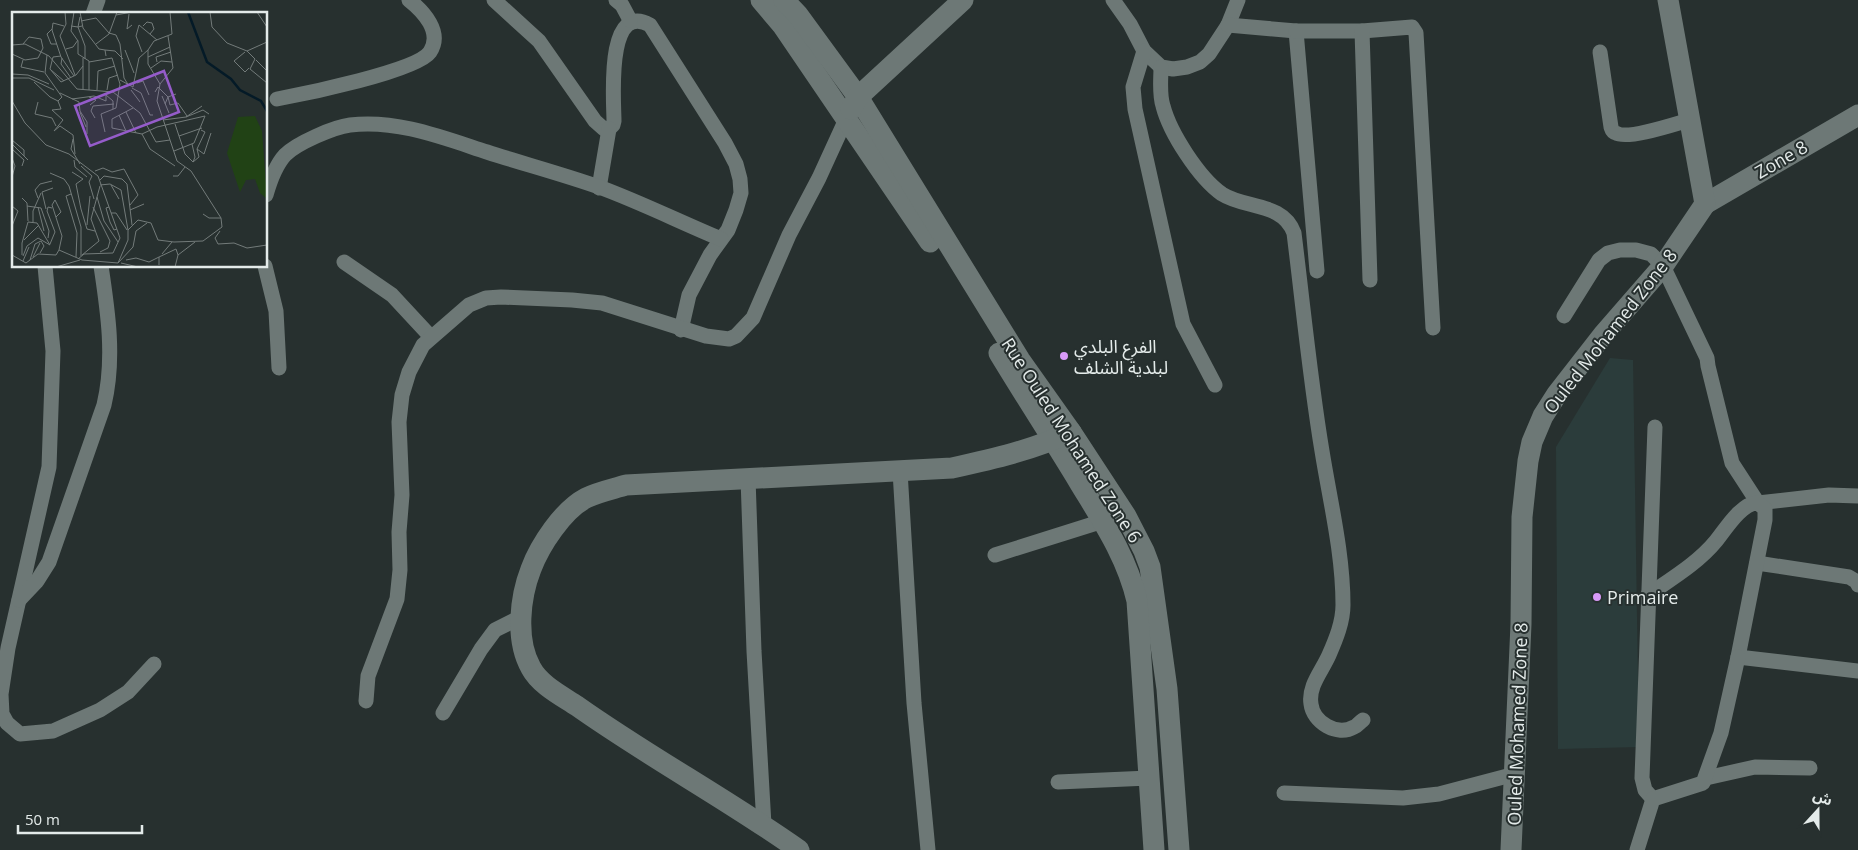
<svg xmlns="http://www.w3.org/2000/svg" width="1858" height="850" font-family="'Open Sans','Noto Sans Arabic',sans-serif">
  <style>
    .built { fill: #2b3c3b }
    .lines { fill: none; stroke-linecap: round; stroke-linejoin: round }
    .street { stroke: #6d7876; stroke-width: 15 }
    .secondary { stroke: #6d7876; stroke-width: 21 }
    .poi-dot { fill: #d89af8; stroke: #27302f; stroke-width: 2 }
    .labels { text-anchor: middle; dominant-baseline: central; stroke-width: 4; stroke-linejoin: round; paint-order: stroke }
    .street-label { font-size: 18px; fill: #e4ebea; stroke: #27302f }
    .poi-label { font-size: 18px; fill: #e4ebea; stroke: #27302f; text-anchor: start }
    .inset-river { fill: none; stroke: #041a27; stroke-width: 2.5 }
    .inset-road { fill: none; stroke: #737b7a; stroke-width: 1 }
    .view { fill: #955cca; fill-opacity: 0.15; stroke: #955cca; stroke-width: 2.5 }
    .inset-edge { fill: none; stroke: #e4ebea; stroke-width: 2.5 }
  </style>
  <rect width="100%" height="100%" fill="#27302f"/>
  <path class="built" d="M 1610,358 L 1633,360 L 1639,747 L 1558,749 L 1556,447 Z"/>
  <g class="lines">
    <g class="street">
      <path d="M 494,0 L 539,41 L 595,121 L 604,129 L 609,129 L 613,125 L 614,121 C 614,103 605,0 650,25 L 725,143 L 736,164 L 740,179 L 741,193 L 736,210 L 728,230 L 710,255 L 689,295 L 681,330"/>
      <path d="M 616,0 L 622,5 L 630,20"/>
      <path d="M 1113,0 L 1130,24 L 1144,51 L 1161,67 L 1173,69 L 1187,67 L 1200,62 L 1209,54 L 1228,25 L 1238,0"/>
      <path d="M 93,14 L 98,0"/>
      <path d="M 1228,25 L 1296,31 L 1317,271"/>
      <path d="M 1296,31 L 1362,31 L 1412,27 L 1416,33 L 1433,328"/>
      <path d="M 1362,31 L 1370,280"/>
      <path d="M 1144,51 L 1133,87 L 1135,109 L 1183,324 L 1215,385"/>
      <path d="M 1600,52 L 1611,127 C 1612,130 1612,132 1616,133 C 1627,140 1675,124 1689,120"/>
      <path d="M 1161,67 C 1161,79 1159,94 1163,106 C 1170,133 1199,178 1222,194 C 1245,209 1283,202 1294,233 C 1303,305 1310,379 1322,451 C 1330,501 1343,553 1343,605 C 1343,622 1336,639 1329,655 C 1322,671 1308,686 1311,704 C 1313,722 1337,737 1354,727 C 1357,726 1360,722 1363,720"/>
      <path d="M 277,99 C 304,94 417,71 430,52 C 443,32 423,11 409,0"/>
      <path d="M 599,188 L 609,129"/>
      <path d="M 266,195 C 270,181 275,166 285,155 C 297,143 334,127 350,125 C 396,119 444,138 487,152 C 524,164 562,174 599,187 C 640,202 680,222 721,239"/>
      <path d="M 344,262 L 392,295 L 431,337"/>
      <path d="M 45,266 L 53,351 L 49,467 L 8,648 L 1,694 L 2,714 L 7,723 L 20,734 L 53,731 L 100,710 L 128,692 L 154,664"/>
      <path d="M 265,266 L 276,311 L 279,368"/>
      <path d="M 1564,316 L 1599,260 L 1608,253 L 1620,250 L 1636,250 L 1651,254 L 1663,266 L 1707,358 L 1708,366 L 1732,463 L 1758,503 L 1829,495 L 1858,496"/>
      <path d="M 900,471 L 914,703 L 928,850"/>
      <path d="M 748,478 L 754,651 L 764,825"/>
      <path d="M 995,555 L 1103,521"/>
      <path d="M 1757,563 L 1849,577 L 1857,582 L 1858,585"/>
      <path d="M 1648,595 C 1671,579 1698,563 1716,541 C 1725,530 1742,502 1758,503 L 1765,509 L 1765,520 L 1738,657 L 1858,671"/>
      <path d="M 19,600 L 37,581 L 49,562 L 104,405 C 115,359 108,312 101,266"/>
      <path d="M 366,701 L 368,676 L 397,599 L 400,570 L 399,532 L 402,495 L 399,422 L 402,395 L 409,372 L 423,345 L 469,305 L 486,298 L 501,297 L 572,300 L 602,303 L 706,336 L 729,339 L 736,336 L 753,318 L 789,235 L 819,178 L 846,119"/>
      <path d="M 443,713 L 481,649 L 495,630 L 521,617"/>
      <path d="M 1706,778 L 1755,767 L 1810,768"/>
      <path d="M 1058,782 L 1149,778"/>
      <path d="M 1284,793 L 1403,798 L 1439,794 L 1515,774"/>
      <path d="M 1653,799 L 1645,790 L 1642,778 L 1655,427"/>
      <path d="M 1637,850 L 1653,799 L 1703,783 L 1721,733 L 1738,657"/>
    </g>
    <g class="secondary">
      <path d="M 761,0 L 783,26 L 930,242"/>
      <path d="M 784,0 L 798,15 L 858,97 L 1020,360 L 1071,432 L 1126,516 L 1144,551 L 1150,567 L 1167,689 L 1179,850"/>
      <path d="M 851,109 L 858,97 L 963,0"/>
      <path d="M 1705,204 L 1858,115"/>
      <path d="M 999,353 C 1025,396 1053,439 1079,482 C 1102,520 1127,557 1137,601 L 1154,850"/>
      <path d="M 799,850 C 727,799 649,757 577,706 C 562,696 540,685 531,668 C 515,640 520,597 531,569 C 540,545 563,510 586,498 C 598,492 613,489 626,485 L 952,468 C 993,459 1033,450 1071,432"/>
      <path d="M 1511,850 L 1521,624 L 1522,517 L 1528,461 L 1532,442 L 1543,416 L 1557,394 L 1603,335 L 1663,266 L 1705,204 L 1668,0"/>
    </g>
  </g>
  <g class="poi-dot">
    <circle cx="1064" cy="356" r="5"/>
    <circle cx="1597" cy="597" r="5"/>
  </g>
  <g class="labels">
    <g class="street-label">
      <text transform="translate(1781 159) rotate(-30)">Zone 8</text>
      <text transform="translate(1610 331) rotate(-52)">Ouled Mohamed Zone 8</text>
      <text transform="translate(1072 440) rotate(57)">Rue Ouled Mohamed Zone 6</text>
      <text transform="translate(1517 724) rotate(-88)">Ouled Mohamed Zone 8</text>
    </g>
    <g class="poi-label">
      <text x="1074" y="346">الفرع البلدي<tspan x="1074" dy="21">لبلدية الشلف</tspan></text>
      <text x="1607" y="597">Primaire</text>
    </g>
  </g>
  <g transform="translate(12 12)">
    <rect width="255" height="255" fill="#27302f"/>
    <path d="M 243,104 L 250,119 L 255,187 L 248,181 L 243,167 L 234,168 L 228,180 L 215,141 L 226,105 Z" fill="#214215"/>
    <path class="inset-river" d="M 176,0 L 195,50 L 219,67 L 228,78 L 249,89 L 255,99"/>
    <path class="inset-road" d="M 53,0 L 54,12 L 48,24 L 63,63M 62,0 L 59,19 L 66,29 L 66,42 L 77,49 L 77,78M 68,0 L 71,16 L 87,37 L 93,38 L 94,44M 198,0 L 200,15 L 215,31 L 235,39 L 243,47 L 238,57 L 255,71M 245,0 L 255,15M 117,2 L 115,17 L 120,13M 104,3 L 120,0M 69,9 L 84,6 L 97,21M 52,14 L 41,11 L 40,18 L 49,45 L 62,64M 59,14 L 66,15 L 68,5M 70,14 L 66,15 L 73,34 L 73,47M 131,14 L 135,10 L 140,11 L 142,17 L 138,22M 40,17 L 35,22 L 39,32 L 45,32M 97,21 L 104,23 L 108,32 L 112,66 L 117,74M 84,32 L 97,22 L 105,0M 0,33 L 13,32 L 37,44 L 65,77 L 101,80 L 128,101 L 144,130 L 158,128M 54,37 L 61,35 L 66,28M 93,38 L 103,39 L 111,47M 113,38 L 122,61M 235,39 L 255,30M 130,40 L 124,24 L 127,13 L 145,28M 233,40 L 222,49 L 233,60 L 237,56M 0,42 L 13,48 L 26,46 L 31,36 L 29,27 L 17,25 L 11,32M 35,43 L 33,61 L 50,85 L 46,89 L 49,97 L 40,98 L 51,108 L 42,119 L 48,114 L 61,123 L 63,142M 49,44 L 41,45 L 38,57 L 49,70 L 64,63 L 71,54M 136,45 L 158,35M 50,46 L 49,52 L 59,66M 11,48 L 9,55 L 32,60M 244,48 L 255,59M 77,50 L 100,46 L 108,72 L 104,96 L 89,102 L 93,120M 145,50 L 144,45 L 159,40M 139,56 L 149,49 L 160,50M 39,58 L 52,69M 0,62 L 16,63 L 37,72M 0,66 L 17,66 L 42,78M 108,68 L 121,75 L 127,46 L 136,38M 22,70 L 38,85 L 46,89M 125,71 L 131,69 L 137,83M 148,72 L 136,52 L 136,38 L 142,29 L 160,22 L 158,0M 120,76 L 129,81 L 138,103 L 141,103M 71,77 L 71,46M 85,78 L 86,59 L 103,54M 95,78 L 97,66 L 106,63M 119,78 L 128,90M 143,80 L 146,75 L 156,85 L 164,82M 48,81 L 67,90 L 68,99 L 75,110 L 75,122M 150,84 L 157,101M 77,85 L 84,88 L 78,93M 60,87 L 82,84 L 94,89 L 94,83 L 101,89 L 101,97M 0,89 L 13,111 L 34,133 L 57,142 L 86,164 L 108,226 L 101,241 L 72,242 L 66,247M 26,90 L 23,102 L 40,106 L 44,114M 153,92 L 156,85 L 158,93 L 166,91 L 175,104M 121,96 L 100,107 L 100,116 L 130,122 L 145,115 L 193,104 L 182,131 L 162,139M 68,100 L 74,115M 114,100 L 124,121M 107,103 L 114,119M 174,105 L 191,98 L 197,102M 174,105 L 190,94M 83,106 L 79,99 L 81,94 L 102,92M 151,108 L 174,105M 163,112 L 173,142 L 181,150 L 183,145 L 180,132M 130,122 L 138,137 L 163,154M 167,124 L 190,116M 61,127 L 59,137 L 68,152M 0,128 L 12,138 L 12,144M 0,132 L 16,148M 0,137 L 12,148 L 10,154M 185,137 L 192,142 L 199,121M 0,146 L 3,154 L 0,165M 62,148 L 63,155 L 75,165M 181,150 L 187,145 L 185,137 L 193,120 L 189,118M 69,154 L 80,164 L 77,170 L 82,187M 83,159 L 91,156 L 100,160 L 112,157 L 126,183 L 118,193M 60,160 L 71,167 L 64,172 L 69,197 L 75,217 L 83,219M 38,161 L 52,167 L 57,174 L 69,215 L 69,244M 161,164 L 166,164 L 173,155M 88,168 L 92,164 L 110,167 L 115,172 L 120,213M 88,173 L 98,172 L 109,178 L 116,218M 99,173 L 107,187M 59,182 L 54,184 L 65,221 L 64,245M 85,185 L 92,209 L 106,230M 10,186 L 15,191 L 16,209M 26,186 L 23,178 L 28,172 L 40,169M 0,194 L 6,199 L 0,214M 15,194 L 29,196 L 37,219 L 36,226M 26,195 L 32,219M 81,195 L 98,229 L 96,236 L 88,240M 97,195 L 94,196 L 98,210 L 102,218 L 105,217M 34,197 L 30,180 L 41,176M 118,198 L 132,192M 99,201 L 104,201 L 115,218M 191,202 L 197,206 L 209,206M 44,205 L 49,200 L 43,188 L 40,193 L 50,224 L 47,238M 21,210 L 21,199 L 29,181M 75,213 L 78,184M 208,219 L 203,226 L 206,232 L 222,231 L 235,236 L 255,233M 12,228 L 27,213M 38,232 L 43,220 L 35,199 L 36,195 L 40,196M 150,242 L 160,230M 0,243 L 14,251 L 26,242 L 44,243 L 47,238 L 70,248 L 106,251 L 116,228 L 116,218 L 126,208 L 139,211 L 146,228 L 162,230 L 191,229 L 210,215 L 209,206 L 179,159 L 165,149 L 145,89 L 148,72 L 161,56 L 156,24M 10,243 L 10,231 L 16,210 L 25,211 L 38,233 L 26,226 L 15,234 L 11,244M 70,243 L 87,229 L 79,207 L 88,174M 21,245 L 28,231M 147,245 L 164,237 L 166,243M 18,248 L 23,232 L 29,229 L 32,234 L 28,241M 114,248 L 124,246 L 137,250 L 147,245 L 147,253M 11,249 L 17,235M 106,251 L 121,235 L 124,219 L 135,211M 109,251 L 126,255M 44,255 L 68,248M 163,255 L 166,243 L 183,230"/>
    <path class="view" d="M 152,59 L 167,100 L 78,134 L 63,94 Z"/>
    <rect width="255" height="255" class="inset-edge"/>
  </g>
  <g transform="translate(1818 810) rotate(21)" stroke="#27302f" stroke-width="4" paint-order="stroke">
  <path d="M0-4L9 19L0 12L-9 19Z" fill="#e4ebea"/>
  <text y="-8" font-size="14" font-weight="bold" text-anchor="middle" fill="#e4ebea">ش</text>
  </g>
  <path d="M18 825v8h124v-8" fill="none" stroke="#e4ebea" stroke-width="2.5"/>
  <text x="25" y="825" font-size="15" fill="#e4ebea" stroke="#27302f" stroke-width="4" paint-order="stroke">50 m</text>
</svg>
